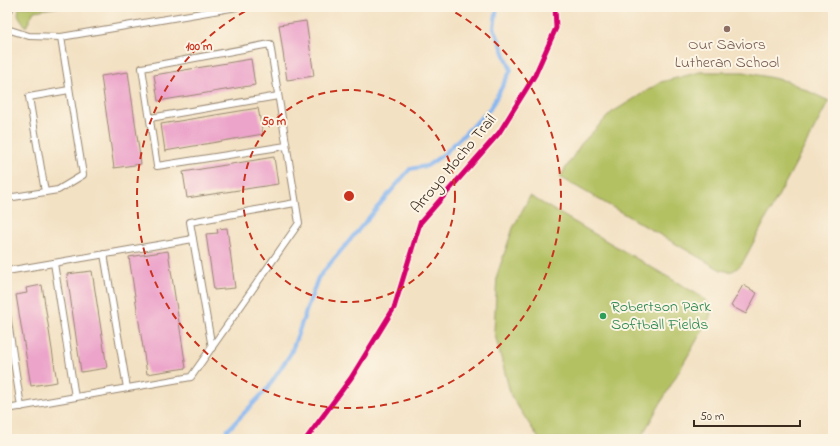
<svg xmlns="http://www.w3.org/2000/svg" width="840" height="446" font-family="'Indie Flower',sans-serif">
  <style>
    .green { fill: #b4c163; stroke: #787640 }
    .lines { fill: none; stroke-linecap: round; stroke-linejoin: round }
    .stream { stroke: #85b6f1; stroke-width: 4 }
    .building { fill: #eca4ca }
    .lane-casing { stroke: #978670; stroke-width: 8 }
    .street-casing { stroke: #978670; stroke-width: 14 }
    .lane { stroke: #fff; stroke-width: 6 }
    .street { stroke: #fff; stroke-width: 12 }
    .cycleway-casing { stroke: #fcf5e5; stroke-width: 8 }
    .cycleway { stroke: #d6006c; stroke-width: 5 }
    .ring { fill: none; stroke: #c8321e; stroke-width: 2; stroke-dasharray: 7 5 }
    .education-dot { fill: #8d6e63; stroke: #fcf5e5; stroke-width: 1.5 }
    .leisure-dot { fill: #2e9e5b; stroke: #fcf5e5; stroke-width: 1.5 }
    .labels { text-anchor: middle; dominant-baseline: central; stroke-width: 4; stroke-linejoin: round; paint-order: stroke }
    .education-label { font-size: 16px; fill: #785e54; stroke: #fcf5e5 }
    .street-label { font-size: 16px; fill: #3b2a1e; stroke: #fcf5e5 }
    .leisure-label { font-size: 16px; fill: #27864d; stroke: #fcf5e5; text-anchor: start }
    .centre { fill: #c8321e; stroke: #fcf5e5; stroke-width: 2 }
    .ring-label { font-size: 12px; text-anchor: middle; font-weight: bold; fill: #c8321e; stroke: #fcf5e5; stroke-width: 4; stroke-linejoin: round; paint-order: stroke }
  </style>
  <rect width="100%" height="100%" fill="#fcf5e5"/>
  <filter id="ink" filterUnits="userSpaceOnUse"><feTurbulence type="fractalNoise" baseFrequency=".025" numOctaves="2"/><feDisplacementMap in="SourceGraphic" scale="8" xChannelSelector="R" yChannelSelector="G"/><feConvolveMatrix kernelMatrix="1 2 1 2 8 2 1 2 1" color-interpolation-filters="sRGB"/></filter>
  <filter id="wash" filterUnits="userSpaceOnUse"><feTurbulence type="fractalNoise" baseFrequency=".012" numOctaves="4" result="noise"/><feDisplacementMap in="SourceGraphic" scale="16" xChannelSelector="R" yChannelSelector="G"/><feGaussianBlur stdDeviation="0.9" result="paint"/><feColorMatrix in="noise" values="0 0 0 0 0 0 0 0 0 0 0 0 0 0 0 0 0 1.4 0 .05"/><feComposite in="paint" operator="in"/></filter>
  <g filter="url(#wash)">
    <rect width="100%" height="100%" fill="#f3e1c3"/>
    <g class="green">
      <path d="M 19,7 L 59,7 L 34,11 L 26,27 L 18,15 Z"/>
      <path d="M 700,72 L 744,72 L 787,81 L 829,101 L 743,262 C 735,271 733,273 721,270 L 560,177 L 581,144 L 611,113 L 661,82 Z"/>
      <path d="M 530,196 L 702,297 C 710,305 713,307 709,319 L 640,439 L 539,439 L 511,396 L 494,331 L 497,275 L 513,228 Z"/>
    </g>
    <g class="lines">
      <path class="stream" d="M 224,439 L 227,431 L 267,389 L 291,353 L 318,278 L 392,190 L 410,169 L 427,166 L 444,154 L 490,109 L 511,70 L 494,28 L 497,7"/>
    </g>
    <g id="blocks">
      <g class="building">
        <path d="M 306,21 L 314,76 L 287,80 L 279,25 Z"/>
        <path d="M 251,59 L 255,85 L 158,101 L 154,75 Z"/>
        <path d="M 128,72 L 141,164 L 114,168 L 101,76 Z"/>
        <path d="M 258,108 L 263,134 L 165,151 L 161,124 Z"/>
        <path d="M 274,157 L 278,184 L 187,198 L 183,172 Z"/>
        <path d="M 227,228 L 235,288 L 214,290 L 206,234 L 218,233 L 217,229 Z"/>
        <path d="M 168,251 L 186,368 L 147,374 L 129,257 Z"/>
        <path d="M 92,271 L 107,368 L 81,372 L 67,274 Z"/>
        <path d="M 42,285 L 57,382 L 31,386 L 16,295 L 27,293 L 26,288 Z"/>
        <path d="M 743,285 L 757,293 L 746,314 L 731,306 Z"/>
      </g>
    </g>
  </g>
  <g filter="url(#ink)">
    <use href="#blocks" fill-opacity="0" stroke="#978670" stroke-width="1"/>
    <g class="lines">
      <defs>
        <g id="lane">
          <path d="M 7,29 L 29,36 L 61,37 L 237,7"/>
          <path d="M 150,118 L 278,96"/>
          <path d="M 45,192 L 29,97 L 69,90"/>
          <path d="M 7,198 L 58,190 L 83,175 L 61,37"/>
          <path d="M 104,254 L 127,388"/>
          <path d="M 54,263 L 75,397"/>
          <path d="M 7,271 L 193,239"/>
          <path d="M 7,315 L 21,407"/>
          <path d="M 212,348 L 190,222 L 295,203"/>
          <path d="M 7,409 L 191,377 L 299,223 L 270,44 L 142,68 L 157,166 L 286,146"/>
        </g>
        <path id="street" d="M 7,8 L 7,7"/>
      </defs>
      <use href="#lane" class="lane-casing"/>
      <use href="#street" class="street-casing"/>
      <use href="#lane" class="lane"/>
      <use href="#street" class="street"/>
      <defs>
        <path id="cycleway" d="M 306,439 L 351,378 L 394,308 L 420,223 L 499,133 L 535,75 L 556,28 L 555,7"/>
      </defs>
      <use href="#cycleway" class="cycleway-casing"/>
      <use href="#cycleway" class="cycleway"/>
    </g>
  </g>
  <g class="ring">
    <circle cx="349" cy="196" r="106"/>
    <path d="M445 7A212 212 0 1 1 253 7"/>
  </g>
  <circle class="education-dot" cx="727" cy="29" r="4"/>
  <circle class="leisure-dot" cx="603" cy="316" r="4"/>
  <g class="labels">
    <g class="education-label">
      <text x="727" y="45">Our Saviors<tspan x="727" dy="18">Lutheran School</tspan></text>
    </g>
    <g class="street-label">
      <text transform="translate(454 164) rotate(-50)">Arroyo Mocho Trail</text>
    </g>
    <g class="leisure-label">
      <text x="611" y="307">Robertson Park<tspan x="611" dy="18">Softball Fields</tspan></text>
    </g>
  </g>
  <circle cx="349" cy="196" r="6" class="centre"/>
  <g class="ring-label">
    <text x="199" y="50">100 m</text>
    <text x="274" y="125">50 m</text>
  </g>
  <rect width="840" height="446" fill="none" stroke="#fcf5e5" stroke-width="24"/>
  <path d="M694 420v6h106v-6" fill="none" stroke="#3b2a1e" stroke-width="2"/>
  <text x="700" y="420" font-size="12" fill="#3b2a1e" stroke="#fcf5e5" stroke-width="3" paint-order="stroke">50 m</text>
</svg>
